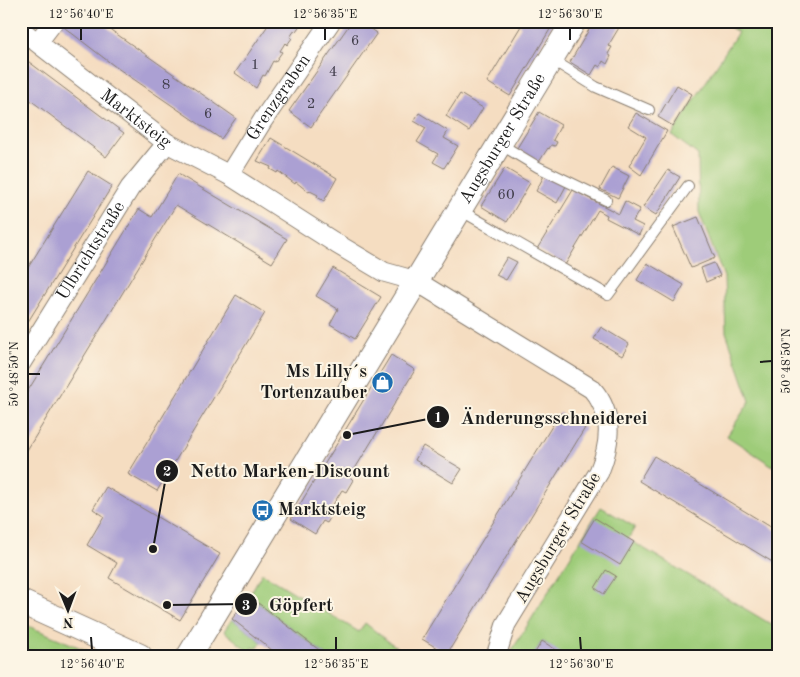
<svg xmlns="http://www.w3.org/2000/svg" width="800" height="677" font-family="'Old Standard TT',serif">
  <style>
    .green { fill: #9ecc79; stroke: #5d744a }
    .building { fill: #aba0d3 }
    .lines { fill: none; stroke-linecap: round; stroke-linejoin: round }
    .service-casing { stroke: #887c6e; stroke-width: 12 }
    .minor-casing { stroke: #887c6e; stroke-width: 21 }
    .tertiary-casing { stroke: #887c6e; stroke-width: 26 }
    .service { stroke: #fff; stroke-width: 10 }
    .minor { stroke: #fff; stroke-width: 19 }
    .tertiary { stroke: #fff; stroke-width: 24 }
    .ticks { fill: none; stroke: #1c1c1c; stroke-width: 2 }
    .labels { text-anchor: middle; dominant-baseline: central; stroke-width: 4; stroke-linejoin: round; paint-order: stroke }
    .number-label { font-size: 15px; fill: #403d4a }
    .street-label { font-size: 18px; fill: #1c1c1c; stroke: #fcf5e5 }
    .poi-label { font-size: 18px; font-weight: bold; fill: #1c1c1c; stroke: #fcf5e5; text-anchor: end }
    .leader { fill: none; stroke: #1c1c1c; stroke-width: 2 }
    .callout-dot { fill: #1c1c1c; stroke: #fcf5e5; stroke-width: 2 }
    .mark-label { font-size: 15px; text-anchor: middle; font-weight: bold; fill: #fff }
    .callout-label { font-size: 19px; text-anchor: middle; font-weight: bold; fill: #1c1c1c; stroke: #fcf5e5; stroke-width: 4; stroke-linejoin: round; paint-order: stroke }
    .neatline { fill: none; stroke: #1c1c1c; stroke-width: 2 }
    .ticks-label { font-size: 12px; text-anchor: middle; fill: #1c1c1c }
  </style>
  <rect width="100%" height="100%" fill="#fcf5e5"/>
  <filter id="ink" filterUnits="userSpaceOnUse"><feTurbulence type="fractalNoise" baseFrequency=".02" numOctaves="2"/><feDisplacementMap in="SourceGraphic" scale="10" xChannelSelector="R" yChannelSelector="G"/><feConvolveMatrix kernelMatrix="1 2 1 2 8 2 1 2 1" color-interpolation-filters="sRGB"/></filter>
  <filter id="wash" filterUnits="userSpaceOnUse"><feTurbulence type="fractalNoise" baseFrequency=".0096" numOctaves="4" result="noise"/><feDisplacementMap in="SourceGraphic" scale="20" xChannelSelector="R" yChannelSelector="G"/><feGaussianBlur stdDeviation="1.12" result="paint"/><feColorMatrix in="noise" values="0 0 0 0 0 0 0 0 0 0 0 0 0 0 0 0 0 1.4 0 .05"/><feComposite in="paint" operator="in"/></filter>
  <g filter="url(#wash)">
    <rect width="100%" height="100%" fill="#f5ddc1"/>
    <g class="green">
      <path d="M 720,21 L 779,21 L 779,470 L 727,436 L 750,401 L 726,332 L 724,277 L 699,212 L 698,155 L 672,135 L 738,32 Z"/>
      <path d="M 601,507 L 635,527 L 628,539 L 779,629 L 779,656 L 566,656 L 542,641 L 533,656 L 509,655 Z"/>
      <path d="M 262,573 L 359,632 L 365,623 L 385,639 L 410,656 L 327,656 L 249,596 Z"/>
      <path d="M 232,619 L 262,642 L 256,649 L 253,647 L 250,650 L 254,654 L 253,655 L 224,631 Z"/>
      <path d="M 21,623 L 100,656 L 38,656 L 21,644 Z"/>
    </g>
    <g id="blocks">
      <g class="building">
        <path d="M 56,21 L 98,21 L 236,118 L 221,139 L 113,65 Z"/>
        <path d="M 271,21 L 303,21 L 296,31 L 295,30 L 290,37 L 292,38 L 287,45 L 285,43 L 280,51 L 282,52 L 275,62 L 273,61 L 265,76 L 263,75 L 256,88 L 235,73 Z"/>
        <path d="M 352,21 L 360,21 L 377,33 L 311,127 L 289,111 Z"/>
        <path d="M 521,21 L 555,21 L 510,96 L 487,82 L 521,26 L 519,25 Z"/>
        <path d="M 594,21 L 623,21 L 608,46 L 612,47 L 608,54 L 611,56 L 607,64 L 603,61 L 600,67 L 597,65 L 591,75 L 570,62 Z"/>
        <path d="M 21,56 L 124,133 L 106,157 L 21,93 Z"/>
        <path d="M 677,85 L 692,94 L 673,126 L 658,117 Z"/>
        <path d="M 460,94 L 483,108 L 469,131 L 446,116 Z"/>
        <path d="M 539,112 L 561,125 L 553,140 L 557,142 L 555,146 L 551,145 L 549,149 L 548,148 L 539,162 L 517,148 Z"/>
        <path d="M 419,113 L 448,131 L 444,138 L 458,146 L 444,168 L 433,162 L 438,154 L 417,142 L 426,128 L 414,121 Z"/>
        <path d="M 636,113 L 667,131 L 641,175 L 629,166 L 646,137 L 628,126 Z"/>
        <path d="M 271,138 L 337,178 L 324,201 L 317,197 L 318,195 L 310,191 L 309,192 L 306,190 L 296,182 L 295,184 L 278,171 L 277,173 L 270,169 L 271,167 L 257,161 Z"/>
        <path d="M 612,167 L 629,176 L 618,198 L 600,189 Z"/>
        <path d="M 505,168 L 530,183 L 507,222 L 481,206 Z"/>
        <path d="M 668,170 L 680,177 L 656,215 L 643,207 Z"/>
        <path d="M 88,171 L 112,186 L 21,333 L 21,279 Z"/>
        <path d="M 178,174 L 287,239 L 272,263 L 176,205 L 21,460 L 21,402 L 139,209 L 152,217 Z"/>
        <path d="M 545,174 L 566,186 L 557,203 L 536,191 Z"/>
        <path d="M 573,190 L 619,214 L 625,201 L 640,209 L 633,221 L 643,226 L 639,235 L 606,218 L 607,215 L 598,210 L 565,265 L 537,249 Z"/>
        <path d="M 698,217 L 715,258 L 691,268 L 673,227 Z"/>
        <path d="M 507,257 L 517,262 L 506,280 L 496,275 Z"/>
        <path d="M 647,263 L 684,285 L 674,302 L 637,280 Z"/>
        <path d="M 714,263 L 720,276 L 706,282 L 701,268 Z"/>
        <path d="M 333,268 L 381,297 L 355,339 L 330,324 L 338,309 L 316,296 Z"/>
        <path d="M 236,295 L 265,313 L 157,491 L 128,474 Z"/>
        <path d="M 601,327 L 629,344 L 622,356 L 594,339 Z"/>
        <path d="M 391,355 L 415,370 L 350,477 L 353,480 L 346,492 L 342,490 L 331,508 L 335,510 L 327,523 L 323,521 L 315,534 L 291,519 Z"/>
        <path d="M 560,413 L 585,428 L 447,654 L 422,639 Z"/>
        <path d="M 423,446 L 462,469 L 453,483 L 415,460 Z"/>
        <path d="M 654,456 L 779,532 L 779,566 L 639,481 Z"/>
        <path d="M 106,487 L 220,554 L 180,620 L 109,578 L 117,563 L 87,545 L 104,516 L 93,509 Z"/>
        <path d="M 595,518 L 634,542 L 620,565 L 581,541 Z"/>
        <path d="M 606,570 L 616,576 L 604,594 L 595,588 Z"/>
        <path d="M 249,596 L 327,656 L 280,656 L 277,654 L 232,619 Z"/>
        <path d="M 542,641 L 566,656 L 533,656 Z"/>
      </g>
    </g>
  </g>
  <g filter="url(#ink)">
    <use href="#blocks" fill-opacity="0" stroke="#887c6e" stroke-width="1"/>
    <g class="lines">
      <defs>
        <g id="service">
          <path d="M 551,59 L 596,87 L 649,110"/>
          <path d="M 500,144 L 538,167 L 606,200"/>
          <path d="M 460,210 L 608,295 L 688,186"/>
        </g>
        <g id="minor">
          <path id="s1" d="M 21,30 L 167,143 L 229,175 L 337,244 L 384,272 L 416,281 L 592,389 C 614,414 611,443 599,472 L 506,624 L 496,656"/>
          <path d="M 38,42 L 54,21"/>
          <path id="s2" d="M 229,175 L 263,120 L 331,21"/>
          <path id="s3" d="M 21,363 L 130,188 L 167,143"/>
        </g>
        <g id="tertiary">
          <path d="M 21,602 L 140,656"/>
          <path id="s4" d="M 189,656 L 574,21"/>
        </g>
      </defs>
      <use href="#service" class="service-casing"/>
      <use href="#minor" class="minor-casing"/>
      <use href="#tertiary" class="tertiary-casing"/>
      <use href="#service" class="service"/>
      <use href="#minor" class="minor"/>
      <use href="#tertiary" class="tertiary"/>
    </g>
  </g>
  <path class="ticks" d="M 81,28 L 81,40M 325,28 L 325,40M 570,28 L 570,40M 760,362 L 772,361M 28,374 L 40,374M 91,637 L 92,650M 336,637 L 336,650M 580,637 L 581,650"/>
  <defs>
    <symbol id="shop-disc" viewBox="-11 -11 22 22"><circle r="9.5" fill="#1f6fb2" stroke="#fcf5e5"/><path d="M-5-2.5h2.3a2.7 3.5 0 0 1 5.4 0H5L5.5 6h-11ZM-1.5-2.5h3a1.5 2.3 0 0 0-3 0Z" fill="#fff"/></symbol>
    <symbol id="bus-disc" viewBox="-11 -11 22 22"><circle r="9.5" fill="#1f6fb2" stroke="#fcf5e5"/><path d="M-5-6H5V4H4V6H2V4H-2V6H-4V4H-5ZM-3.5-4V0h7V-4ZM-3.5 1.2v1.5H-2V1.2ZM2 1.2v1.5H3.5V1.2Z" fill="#fff"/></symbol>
  </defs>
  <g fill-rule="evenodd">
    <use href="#shop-disc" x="370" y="370" width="25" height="25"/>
    <use href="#bus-disc" x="250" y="498" width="25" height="25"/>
  </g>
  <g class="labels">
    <g class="number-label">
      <text x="355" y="41">6</text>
      <text x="255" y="65">1</text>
      <text x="333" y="72">4</text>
      <text x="166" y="85">8</text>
      <text x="311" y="104">2</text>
      <text x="208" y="114">6</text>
      <text x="506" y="195">60</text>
    </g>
    <g class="street-label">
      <text stroke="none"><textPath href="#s2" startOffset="92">Grenzgraben</textPath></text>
      <text stroke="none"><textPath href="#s1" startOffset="145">Marktsteig</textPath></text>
      <text stroke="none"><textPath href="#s4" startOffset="605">Augsburger Straße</textPath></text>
      <text stroke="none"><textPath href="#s3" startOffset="132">Ulbrichtstraße</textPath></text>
      <text transform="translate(558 538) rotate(-59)">Augsburger Straße</text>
    </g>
    <g class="poi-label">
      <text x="367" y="372">Ms Lilly´s<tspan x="367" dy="21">Tortenzauber</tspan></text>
      <text x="278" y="510" text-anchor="start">Marktsteig</text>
    </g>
  </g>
  <path class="leader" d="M347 435L438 417M153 549L167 471M167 605L246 604"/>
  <g class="callout-dot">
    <circle cx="347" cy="435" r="5"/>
    <circle cx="153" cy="549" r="5"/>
    <circle cx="167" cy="605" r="5"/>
    <circle cx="438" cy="417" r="12"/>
    <circle cx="167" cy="471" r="12"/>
    <circle cx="246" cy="604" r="12"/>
  </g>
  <g class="mark-label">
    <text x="438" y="422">1</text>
    <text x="167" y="476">2</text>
    <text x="246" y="610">3</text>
  </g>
  <g class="callout-label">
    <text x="554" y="424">Änderungsschneiderei</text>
    <text x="290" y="477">Netto Marken-Discount</text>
    <text x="301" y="611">Göpfert</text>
  </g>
  <rect width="800" height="677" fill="none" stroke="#fcf5e5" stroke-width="55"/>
  <g transform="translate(68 610) rotate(179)" stroke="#fcf5e5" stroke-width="4" paint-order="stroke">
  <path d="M0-4L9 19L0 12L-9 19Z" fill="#1c1c1c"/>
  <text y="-8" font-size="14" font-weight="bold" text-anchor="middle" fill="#1c1c1c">N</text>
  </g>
  <rect x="28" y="28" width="744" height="622" class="neatline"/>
  <g class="ticks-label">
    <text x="81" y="18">12°56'40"E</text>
    <text x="325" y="18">12°56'35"E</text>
    <text x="570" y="18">12°56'30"E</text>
    <text transform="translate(786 361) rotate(-90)" y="4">50°48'50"N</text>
    <text transform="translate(14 374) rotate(-90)" y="4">50°48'50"N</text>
    <text x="92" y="668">12°56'40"E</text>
    <text x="336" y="668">12°56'35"E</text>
    <text x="581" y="668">12°56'30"E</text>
  </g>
</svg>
